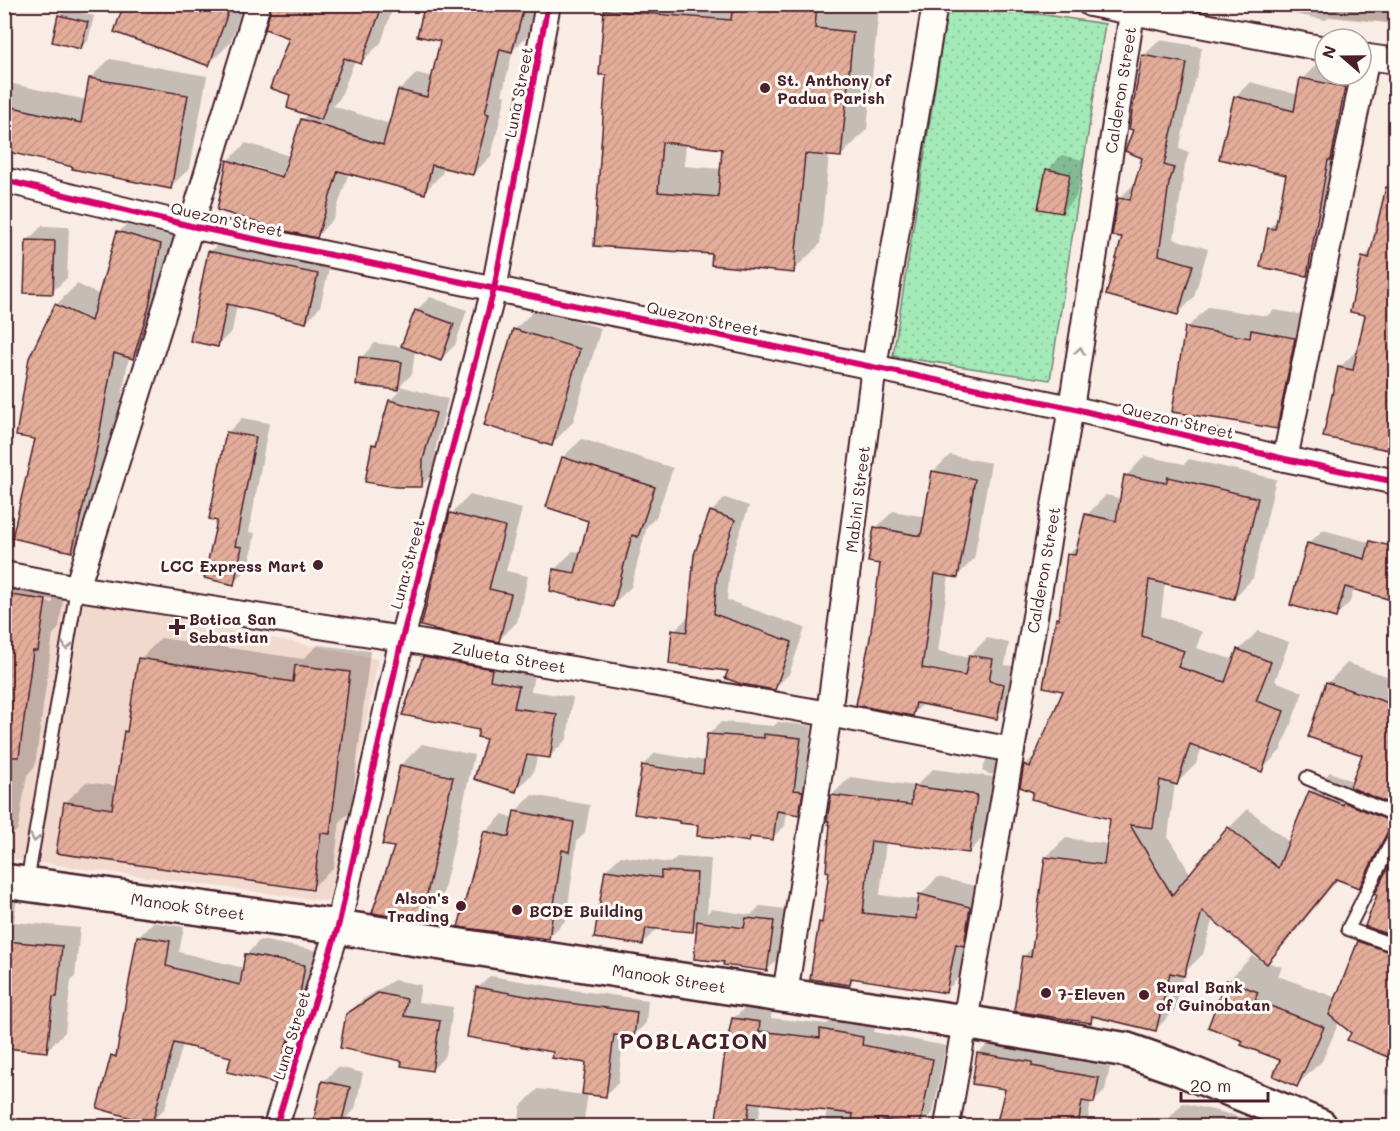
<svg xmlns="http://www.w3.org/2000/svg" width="1400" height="1131" font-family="Mali,sans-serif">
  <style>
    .built { fill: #f2d9ce }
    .park { fill: url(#park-dots); stroke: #768472; stroke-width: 1.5 }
    .shadow { fill: #0003; fill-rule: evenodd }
    .building { fill: url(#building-hatch); stroke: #4a1f2b; stroke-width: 1.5; fill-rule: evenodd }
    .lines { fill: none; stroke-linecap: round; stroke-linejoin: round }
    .lane-casing { stroke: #4a1f2b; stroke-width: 16 }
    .street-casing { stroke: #4a1f2b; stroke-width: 28 }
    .secondary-casing { stroke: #4a1f2b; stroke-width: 38 }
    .lane { stroke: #fdfcf7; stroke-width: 12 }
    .street { stroke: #fdfcf7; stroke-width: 24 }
    .secondary { stroke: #fdfcf7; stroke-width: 33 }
    .cycleway-casing { stroke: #fdfcf7; stroke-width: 10 }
    .cycleway { stroke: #d6006c; stroke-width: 6 }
    .oneway { stroke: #ac999b }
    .poi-dot { fill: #4a1f2b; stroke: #fdfcf7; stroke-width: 2 }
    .labels { text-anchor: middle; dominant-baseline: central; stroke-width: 6; stroke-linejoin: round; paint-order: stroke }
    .poi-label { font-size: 16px; font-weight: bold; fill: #4a1f2b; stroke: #fdfcf7; text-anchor: start }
    .street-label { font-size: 16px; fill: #4a1f2b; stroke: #fdfcf7 }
    .district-label { font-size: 22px; font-weight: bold; letter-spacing: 1.5px; fill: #4a1f2b; stroke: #fdfcf7 }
  </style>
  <defs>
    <pattern id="park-dots" width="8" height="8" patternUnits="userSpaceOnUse" patternTransform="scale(1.5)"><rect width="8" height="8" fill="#a3eab8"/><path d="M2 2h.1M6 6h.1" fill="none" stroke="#8ec89e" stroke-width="1.8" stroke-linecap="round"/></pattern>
    <pattern id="building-hatch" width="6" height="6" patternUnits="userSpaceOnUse" patternTransform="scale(1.5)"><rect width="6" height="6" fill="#e4ad9a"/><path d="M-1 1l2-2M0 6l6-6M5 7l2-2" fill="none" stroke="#c59485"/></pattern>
  </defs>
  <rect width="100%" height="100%" fill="#f8ece4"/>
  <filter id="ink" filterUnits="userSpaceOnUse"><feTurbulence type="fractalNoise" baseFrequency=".0167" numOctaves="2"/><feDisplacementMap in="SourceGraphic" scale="12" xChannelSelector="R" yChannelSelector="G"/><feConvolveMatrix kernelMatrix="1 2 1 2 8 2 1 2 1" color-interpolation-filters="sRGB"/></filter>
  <g filter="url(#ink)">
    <g class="built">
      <path d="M 1257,5 L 1395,5 L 1395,24 Z"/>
      <path d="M 5,588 L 90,602 L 378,659 L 333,902 L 5,858 Z"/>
    </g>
    <path class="park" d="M 948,5 L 980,5 L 1105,24 L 1050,380 L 893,356 Z"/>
    <g class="shadow">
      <path d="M 125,4 L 244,4 L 230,43 L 209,64 Z"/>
      <path d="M 273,4 L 394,4 L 381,43 L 361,62 L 355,60 L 340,98 L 333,106 L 390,124 L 399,91 L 417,73 L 433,77 L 442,40 L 427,4 L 537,4 L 530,33 L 513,50 L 502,95 L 506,96 L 491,156 L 473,174 L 444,166 L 442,174 L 424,192 L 349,172 L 334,218 L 317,236 L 228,161 L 246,143 L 290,156 L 302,120 L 308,114 L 292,94 L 291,37 ZM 239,162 L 290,178 L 289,181 L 239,165 Z"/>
      <path d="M 605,4 L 866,4 L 879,6 L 867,129 L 841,156 L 829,155 L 820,244 L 793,271 L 714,252 L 596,245 L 608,74 L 601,74 ZM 686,143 L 724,147 L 722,169 L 684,166 Z"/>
      <path d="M 1240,4 L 1396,4 L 1396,24 L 1329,17 L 1326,20 Z"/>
      <path d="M 66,9 L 94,16 L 88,41 L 81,47 L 60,16 Z"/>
      <path d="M 1160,40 L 1202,47 L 1197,78 L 1195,80 L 1179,149 L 1189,152 L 1185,165 L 1174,239 L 1208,249 L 1194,297 L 1178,314 L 1124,236 L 1119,199 L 1135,183 L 1144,157 L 1135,129 L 1143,56 Z"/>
      <path d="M 110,59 L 207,76 L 190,168 L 170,187 L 4,149 L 4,82 L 86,100 L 90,78 Z"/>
      <path d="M 1316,65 L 1325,66 L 1325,75 L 1358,75 L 1321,260 L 1307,274 L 1269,228 L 1279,219 L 1287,174 L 1235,97 L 1250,82 L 1299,95 L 1302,79 Z"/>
      <path d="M 1396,154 L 1396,441 L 1388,448 L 1339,368 L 1356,351 L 1358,352 L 1367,314 L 1364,258 L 1373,248 Z"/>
      <path d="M 1062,155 L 1084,160 L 1076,197 L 1062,212 L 1048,170 Z"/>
      <path d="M 140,211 L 181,223 L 154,336 L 133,357 L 129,356 L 116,431 L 93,529 L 72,550 L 36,438 L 56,305 L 77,284 L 100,295 L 119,232 Z"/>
      <path d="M 42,226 L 69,227 L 67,278 L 52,292 L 28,240 Z"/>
      <path d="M 224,238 L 331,260 L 320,307 L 306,322 L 237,305 L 232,331 L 218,345 L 210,252 Z"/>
      <path d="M 430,297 L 467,310 L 455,345 L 441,359 L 415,350 L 412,374 L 400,386 L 448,399 L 436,446 L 435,472 L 422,485 L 373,445 L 379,439 L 390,401 L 401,389 L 357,384 L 361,358 L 375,343 L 403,347 L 416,311 Z"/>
      <path d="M 1208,307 L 1267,316 L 1274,310 L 1316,317 L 1298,405 L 1276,426 L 1187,328 Z"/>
      <path d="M 536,309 L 601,328 L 573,422 L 552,444 L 514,330 Z"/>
      <path d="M 242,418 L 269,423 L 249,532 L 255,533 L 248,569 L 233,583 L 219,519 L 227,433 Z"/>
      <path d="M 582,439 L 673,468 L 656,517 L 647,526 L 631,587 L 612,605 L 554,570 L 573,551 L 582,552 L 590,520 L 548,506 L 563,457 Z"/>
      <path d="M 950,455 L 991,463 L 974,559 L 957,576 L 949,575 L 938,651 L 970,658 L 970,655 L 987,638 L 1009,643 L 1005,665 L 1020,667 L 1013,701 L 996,717 L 924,703 L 913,714 L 872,638 L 882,563 L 876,528 L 893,511 L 926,517 L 933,472 Z"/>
      <path d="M 1145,456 L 1184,464 L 1189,459 L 1276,479 L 1253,578 L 1234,598 L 1165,582 L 1161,616 L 1202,632 L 1196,648 L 1235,660 L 1239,650 L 1258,631 L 1289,642 L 1275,681 L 1303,692 L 1281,750 L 1262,770 L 1202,747 L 1196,764 L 1177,783 L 1175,783 L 1168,837 L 1191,875 L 1229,828 L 1248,809 L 1290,843 L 1311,792 L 1330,772 L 1354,782 L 1364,754 L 1328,683 L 1347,663 L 1396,679 L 1396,833 L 1378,867 L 1359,886 L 1339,878 L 1286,943 L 1267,962 L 1282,967 L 1278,976 L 1337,998 L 1360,942 L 1374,928 L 1379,895 L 1377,894 L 1396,856 L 1396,1058 L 1349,1040 L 1353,1033 L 1339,1022 L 1322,1061 L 1297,1085 L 1282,1059 L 1245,1040 L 1228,981 L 1252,956 L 1263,960 L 1213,918 L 1203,954 L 1184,973 L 1175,1010 L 1155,1030 L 1096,1015 L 1090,1022 L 1023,957 L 1034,946 L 1046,857 L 1066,838 L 1108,844 L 1112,818 L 1034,792 L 1025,765 L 1037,753 L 1065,690 L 1057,619 L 1061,615 L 1068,555 L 1079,544 L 1087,515 L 1106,495 L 1122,499 L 1126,476 Z"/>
      <path d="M 470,495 L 522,509 L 506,571 L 528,576 L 517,622 L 499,640 L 451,514 Z"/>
      <path d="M 725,498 L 749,506 L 731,559 L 727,600 L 805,628 L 789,674 L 775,688 L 730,669 L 674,631 L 688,617 L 690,617 L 711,512 Z"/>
      <path d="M 1323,530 L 1372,543 L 1363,573 L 1357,579 L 1350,602 L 1336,616 L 1308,544 Z"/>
      <path d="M 4,570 L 66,579 L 59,628 L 53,634 L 35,766 L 27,775 L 18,829 L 4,843 L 4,596 L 53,603 L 53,600 L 4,593 Z"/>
      <path d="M 161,638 L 303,659 L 318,645 L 370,651 L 351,811 L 340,821 L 334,867 L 312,888 L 65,803 L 86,782 L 117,786 L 125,732 L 129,728 L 140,659 Z"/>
      <path d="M 442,640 L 535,669 L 531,691 L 573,697 L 567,739 L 549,757 L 538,755 L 533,773 L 515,791 L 488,738 L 424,658 Z"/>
      <path d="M 721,722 L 774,726 L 778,722 L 812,726 L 805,778 L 814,779 L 811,801 L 798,813 L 787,811 L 785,826 L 772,838 L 752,836 L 748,840 L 700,823 L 643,765 L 655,753 L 706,761 L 708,735 Z"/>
      <path d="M 422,744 L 474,755 L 442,898 L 420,919 L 396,846 L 401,765 Z"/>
      <path d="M 993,753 L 1002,755 L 999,768 L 992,775 L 982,771 L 986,760 Z"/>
      <path d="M 933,769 L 994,777 L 987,834 L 969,852 L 886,841 L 880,895 L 919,900 L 920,895 L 938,877 L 987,889 L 963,973 L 946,991 L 856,977 L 850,983 L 820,923 L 824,920 L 830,870 L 832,795 L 850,777 L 916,786 Z"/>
      <path d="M 532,795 L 590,805 L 585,833 L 577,841 L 566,920 L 549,937 L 486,832 L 503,814 L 514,818 L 515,812 Z"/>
      <path d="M 621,856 L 670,863 L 677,857 L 711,859 L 707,914 L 711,909 L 751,915 L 760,906 L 786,909 L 780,957 L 767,970 L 725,961 L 698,924 L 692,930 L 657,927 L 657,929 L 642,944 L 606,870 Z"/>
      <path d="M 4,895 L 17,897 L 14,922 L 80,928 L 75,977 L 71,981 L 65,1032 L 46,1051 L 4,1046 Z"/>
      <path d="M 153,922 L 184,927 L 179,952 L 244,968 L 246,955 L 260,940 L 319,951 L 288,1067 L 274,1081 L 233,1056 L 183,1044 L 165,1108 L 151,1122 L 113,1056 L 119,1049 L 139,937 Z"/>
      <path d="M 490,976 L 573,990 L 648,1000 L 646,1023 L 633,1036 L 624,1035 L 618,1083 L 605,1095 L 588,1093 L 583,1126 L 518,1126 L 521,1106 L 538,1089 L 584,1095 L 588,1061 L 555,1051 L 478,988 Z"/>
      <path d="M 394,980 L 421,985 L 418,1002 L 453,1007 L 446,1055 L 432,1070 L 403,1059 L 347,1015 L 362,1000 Z"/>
      <path d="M 747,1006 L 772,1009 L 771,1018 L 827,1024 L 835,1016 L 876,1024 L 874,1032 L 946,1046 L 933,1113 L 919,1126 L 902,1123 L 902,1126 L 824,1126 L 827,1110 L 761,1102 L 758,1126 L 718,1126 L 727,1052 L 733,1019 Z"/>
      <path d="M 990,1042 L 1043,1050 L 1043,1055 L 1110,1067 L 1105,1090 L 1094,1101 L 1091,1101 L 1087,1126 L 998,1126 L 1007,1088 L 979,1053 Z"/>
      <path d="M 338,1067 L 363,1073 L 355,1109 L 341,1124 L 316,1118 L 324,1081 Z"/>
      <path d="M 1396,1068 L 1396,1099 L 1384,1092 Z"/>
      <path d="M 1183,1103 L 1279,1126 L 1168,1126 L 1170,1117 Z"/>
      <path d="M 471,1119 L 500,1126 L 463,1126 Z"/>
    </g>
    <g class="building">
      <path d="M 124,4 L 231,4 L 209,66 L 114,32 Z"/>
      <path d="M 272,4 L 383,4 L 361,64 L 344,58 L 321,120 L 287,108 L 290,95 L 270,88 L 289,38 L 265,29 Z"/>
      <path d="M 425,4 L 525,4 L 512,52 L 500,49 L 485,113 L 489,114 L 473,175 L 432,165 L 425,194 L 338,171 L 317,238 L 281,230 L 217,210 L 227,160 L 282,177 L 301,119 L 383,145 L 398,90 L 427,97 L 440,41 L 417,36 Z"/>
      <path d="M 733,4 L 817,4 L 815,28 L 853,32 L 841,157 L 805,154 L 794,273 L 711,265 L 712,254 L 594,246 L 606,75 L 599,75 L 604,10 L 731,20 ZM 662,142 L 722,149 L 718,197 L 658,192 Z"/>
      <path d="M 58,15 L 88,22 L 81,49 L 52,42 Z"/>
      <path d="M 1142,55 L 1187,63 L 1181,96 L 1180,96 L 1164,165 L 1174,168 L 1169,183 L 1159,255 L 1193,265 L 1178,315 L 1106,295 L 1122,237 L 1112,236 L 1118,198 L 1130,200 L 1142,158 L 1125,151 L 1133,130 L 1129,129 Z"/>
      <path d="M 89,78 L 188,95 L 171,189 L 72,169 L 73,167 L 4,151 L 4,105 L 81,123 Z"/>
      <path d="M 1300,78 L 1345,87 L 1331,160 L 1328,160 L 1307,276 L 1260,267 L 1268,228 L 1275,229 L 1286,175 L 1219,159 L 1234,96 L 1294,111 Z"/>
      <path d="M 1046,169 L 1070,174 L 1062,213 L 1038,209 Z"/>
      <path d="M 1386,187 L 1395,188 L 1395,418 L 1389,450 L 1323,437 L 1338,367 L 1353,370 L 1365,315 L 1350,312 L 1362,257 L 1369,259 Z"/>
      <path d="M 117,231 L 161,244 L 149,307 L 133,359 L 114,353 L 96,453 L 72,552 L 12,538 L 35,439 L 16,436 L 29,358 L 55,304 L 91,321 Z"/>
      <path d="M 26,240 L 55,241 L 53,294 L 24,293 Z"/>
      <path d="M 208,251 L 318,274 L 306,323 L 227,304 L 218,347 L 190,341 Z"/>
      <path d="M 415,310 L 454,324 L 441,361 L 401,346 Z"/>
      <path d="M 1185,327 L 1250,338 L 1251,330 L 1295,338 L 1277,429 L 1227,420 L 1172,412 Z"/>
      <path d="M 513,329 L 580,349 L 552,446 L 484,425 Z"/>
      <path d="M 359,357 L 402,362 L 398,390 L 356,385 Z"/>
      <path d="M 389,400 L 436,413 L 423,460 L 422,487 L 396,487 L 365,482 L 372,444 L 376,445 Z"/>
      <path d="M 226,432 L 256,437 L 235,546 L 242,547 L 234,585 L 204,578 L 217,521 L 209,519 Z"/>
      <path d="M 562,457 L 655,487 L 638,537 L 632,535 L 613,607 L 550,591 L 553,569 L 575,573 L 588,521 L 546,507 Z"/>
      <path d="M 932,471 L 975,479 L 958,578 L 935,574 L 922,668 L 965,676 L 969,655 L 993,659 L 989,681 L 1004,684 L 997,719 L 916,703 L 913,716 L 856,705 L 870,638 L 880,564 L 868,562 L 874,527 L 921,536 Z"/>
      <path d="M 1124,475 L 1166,483 L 1168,477 L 1258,498 L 1234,599 L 1149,580 L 1142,636 L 1184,651 L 1178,667 L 1225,682 L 1237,649 L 1271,662 L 1256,701 L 1284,711 L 1262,772 L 1190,744 L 1177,785 L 1160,780 L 1153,828 L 1130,825 L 1172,895 L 1228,827 L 1278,868 L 1309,791 L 1343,805 L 1344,802 L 1395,823 L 1395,825 L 1392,826 L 1389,829 L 1359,888 L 1336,879 L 1267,964 L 1202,911 L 1184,976 L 1170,973 L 1156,1031 L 1092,1016 L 1091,1023 L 1014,1011 L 1022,956 L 1031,957 L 1045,857 L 1104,865 L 1110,819 L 1031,799 L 1033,792 L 1020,787 L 1024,764 L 1030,767 L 1063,691 L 1043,687 L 1056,618 L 1059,619 L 1067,554 L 1075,555 L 1085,514 L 1116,521 Z"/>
      <path d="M 710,511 L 735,520 L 717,574 L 714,614 L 792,642 L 775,690 L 741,684 L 725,678 L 728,671 L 669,664 L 672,630 L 687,632 L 694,555 Z"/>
      <path d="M 450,513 L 505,527 L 489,589 L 511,594 L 499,642 L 433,630 L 433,629 L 421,626 Z"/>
      <path d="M 1370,541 L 1395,547 L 1395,601 L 1345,587 L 1336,618 L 1290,605 L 1307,543 L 1365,559 Z"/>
      <path d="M 4,594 L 46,600 L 38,651 L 33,651 L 19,757 L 4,757 Z"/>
      <path d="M 423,657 L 492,669 L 490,680 L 519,686 L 514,708 L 557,714 L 550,758 L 527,755 L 516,792 L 474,779 L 486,739 L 477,737 L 479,730 L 402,715 Z"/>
      <path d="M 138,658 L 293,682 L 295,665 L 350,672 L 330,834 L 321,833 L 313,890 L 56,853 L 64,802 L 112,809 L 124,731 L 127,732 Z"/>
      <path d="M 1326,682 L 1395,705 L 1395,806 L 1350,787 L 1362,755 L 1308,737 Z"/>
      <path d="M 707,734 L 764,738 L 764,734 L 801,738 L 794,790 L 803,791 L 799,815 L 777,811 L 773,840 L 750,837 L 749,842 L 725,838 L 697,836 L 698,825 L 679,823 L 679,821 L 634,814 L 642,765 L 703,774 Z"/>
      <path d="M 400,765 L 453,777 L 421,921 L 372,913 L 394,847 L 382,845 Z"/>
      <path d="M 913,786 L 977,795 L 969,853 L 871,841 L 863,913 L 916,919 L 919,894 L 970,907 L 964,946 L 956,944 L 946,993 L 851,978 L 850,985 L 810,979 L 819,922 L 822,923 L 829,872 L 826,871 L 830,825 L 828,824 L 829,821 L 827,821 L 831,795 L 911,805 Z"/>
      <path d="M 514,811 L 574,822 L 569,852 L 562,850 L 549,939 L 458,927 L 484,831 L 509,837 Z"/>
      <path d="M 1395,852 L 1395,937 L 1365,926 L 1377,895 L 1375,894 Z"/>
      <path d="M 605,870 L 661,878 L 661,871 L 697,873 L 693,932 L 646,928 L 643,945 L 594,938 Z"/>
      <path d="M 746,918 L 774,921 L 767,971 L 723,965 L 724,962 L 694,959 L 697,921 L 744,928 Z"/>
      <path d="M 137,936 L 170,941 L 166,966 L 240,985 L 245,954 L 305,965 L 298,1006 L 275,1083 L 227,1072 L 231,1057 L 174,1043 L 152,1124 L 97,1108 L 111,1055 L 116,1057 Z"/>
      <path d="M 4,941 L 62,946 L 57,997 L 53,997 L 47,1052 L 4,1048 Z"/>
      <path d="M 1358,941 L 1395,954 L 1395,1060 L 1347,1040 L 1351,1033 L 1329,1015 Z"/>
      <path d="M 1226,980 L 1258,992 L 1255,1000 L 1324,1027 L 1297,1087 L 1273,1076 L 1280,1060 L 1241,1045 L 1243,1041 L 1208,1027 Z"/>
      <path d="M 476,987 L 560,1002 L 637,1012 L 634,1037 L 614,1035 L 606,1097 L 582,1094 L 586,1063 L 552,1058 L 553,1052 L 467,1037 Z"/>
      <path d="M 378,993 L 407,999 L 404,1016 L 440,1021 L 432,1071 L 401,1066 L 402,1061 L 340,1048 L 346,1014 Z"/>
      <path d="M 732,1018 L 760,1022 L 759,1031 L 820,1038 L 820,1029 L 863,1037 L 862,1045 L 933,1059 L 920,1126 L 878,1119 L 877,1126 L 851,1126 L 853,1114 L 750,1102 L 747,1123 L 716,1119 L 725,1052 Z"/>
      <path d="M 977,1053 L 1032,1062 L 1032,1066 L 1099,1078 L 1094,1103 L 1082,1101 L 1078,1126 L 996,1126 L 1005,1089 L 972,1084 Z"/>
      <path d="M 322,1081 L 350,1087 L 341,1125 L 314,1119 Z"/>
    </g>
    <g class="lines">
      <defs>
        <g id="lane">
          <path d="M 1307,778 L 1396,815"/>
          <path d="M 1396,833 L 1348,929 L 1396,946"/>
          <path d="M 27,883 L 77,588"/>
        </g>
        <g id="street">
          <path d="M 1090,4 L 1325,49"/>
          <path d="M 1361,56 L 1396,61"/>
          <path d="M 4,180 L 191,226 L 1071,408 L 1285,459 L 1396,482"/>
          <path d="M 1285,459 L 1367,57"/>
          <path d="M 4,574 L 77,588 L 402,639 L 829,714 L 1012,750"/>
          <path d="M 77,588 L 191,226 L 258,4"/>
          <path d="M 785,994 L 829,714 L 874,367 L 935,4"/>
          <path d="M 276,1126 L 338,927 L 402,639 L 494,289 L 548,4"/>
          <path d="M 947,1126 L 1071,408 L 1132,13"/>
        </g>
        <path id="secondary" d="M 4,881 L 338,927 L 734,988 L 965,1022 L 1127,1050 L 1176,1067 L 1320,1126"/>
      </defs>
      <use href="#lane" class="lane-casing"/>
      <use href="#street" class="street-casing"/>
      <use href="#secondary" class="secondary-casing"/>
      <use href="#lane" class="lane"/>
      <use href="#street" class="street"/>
      <use href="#secondary" class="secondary"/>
      <defs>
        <g id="cycleway">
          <path d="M 4,180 L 191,226 L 1071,408 L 1285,459 L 1396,482"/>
          <path d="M 276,1126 L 338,927 L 402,639 L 494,289 L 548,4"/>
        </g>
      </defs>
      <use href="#cycleway" class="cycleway-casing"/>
      <use href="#cycleway" class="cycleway"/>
    </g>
    <defs><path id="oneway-chevron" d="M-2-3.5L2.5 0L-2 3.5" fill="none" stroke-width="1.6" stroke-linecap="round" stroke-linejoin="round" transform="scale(1.5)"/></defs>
    <g class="oneway">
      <use href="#oneway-chevron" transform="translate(1080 351) rotate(-81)"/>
      <use href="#oneway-chevron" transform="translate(67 646) rotate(100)"/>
      <use href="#oneway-chevron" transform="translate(35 838) rotate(100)"/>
    </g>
  </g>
  <g class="poi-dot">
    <circle cx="765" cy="88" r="6"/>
    <circle cx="318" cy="565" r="6"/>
    <path d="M174 618h6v6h6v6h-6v6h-6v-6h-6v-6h6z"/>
    <circle cx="461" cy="906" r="6"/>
    <circle cx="517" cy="910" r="6"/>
    <circle cx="1046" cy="993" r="6"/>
    <circle cx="1144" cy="995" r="6"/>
  </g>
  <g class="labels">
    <g class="poi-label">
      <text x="777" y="79">St. Anthony of<tspan x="777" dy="18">Padua Parish</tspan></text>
      <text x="306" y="565" text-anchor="end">LCC Express Mart</text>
      <text x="189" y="618">Botica San<tspan x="189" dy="18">Sebastian</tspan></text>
      <text x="449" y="897" text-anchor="end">Alson's<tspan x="449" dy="18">Trading</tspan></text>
      <text x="529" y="910">BCDE Building</text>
      <text x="1156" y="986">Rural Bank<tspan x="1156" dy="18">of Guinobatan</tspan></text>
      <text x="1058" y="993">7-Eleven</text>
    </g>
    <g class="street-label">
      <text transform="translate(1120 90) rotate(-81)">Calderon Street</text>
      <text transform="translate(518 92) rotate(-79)">Luna Street</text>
      <text transform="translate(227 219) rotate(12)">Quezon Street</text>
      <text transform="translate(703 318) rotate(12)">Quezon Street</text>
      <text transform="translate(1178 420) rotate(13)">Quezon Street</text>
      <text transform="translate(857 499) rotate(-83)">Mabini Street</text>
      <text transform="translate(407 564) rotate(-75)">Luna Street</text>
      <text transform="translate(1043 570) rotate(-80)">Calderon Street</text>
      <text transform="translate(509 657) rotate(10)">Zulueta Street</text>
      <text transform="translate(188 906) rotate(8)">Manook Street</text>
      <text transform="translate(669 978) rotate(9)">Manook Street</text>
      <text transform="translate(291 1035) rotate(-73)">Luna Street</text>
    </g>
    <g class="district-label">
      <text x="694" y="1040">POBLACION</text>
    </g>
  </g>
  <rect width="1400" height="1131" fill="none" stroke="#fdfcf7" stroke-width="24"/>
  <rect x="12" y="12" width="1376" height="1107" fill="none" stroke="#4a1f2b" stroke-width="2" filter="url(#ink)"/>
  <g transform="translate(1343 57) rotate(290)"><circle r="28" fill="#fdfcf7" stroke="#b5a4a5" stroke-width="1.5"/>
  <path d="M0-4.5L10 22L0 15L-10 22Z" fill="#4a1f2b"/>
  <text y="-9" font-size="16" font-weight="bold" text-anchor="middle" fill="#4a1f2b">N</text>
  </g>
  <path d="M1181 1092v9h87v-9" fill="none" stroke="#4a1f2b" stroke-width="3"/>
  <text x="1190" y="1092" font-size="18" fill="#4a1f2b" stroke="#fdfcf7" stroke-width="4.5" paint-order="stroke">20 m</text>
</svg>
